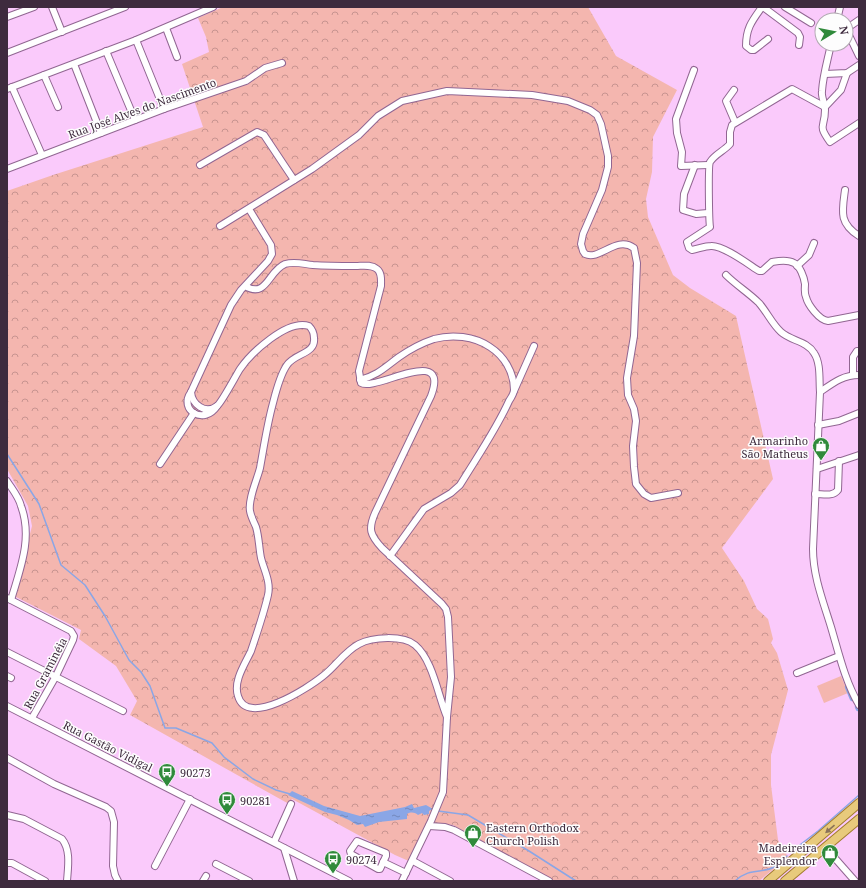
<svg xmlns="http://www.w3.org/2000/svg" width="866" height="888" font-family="'Noto Serif',serif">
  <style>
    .green { fill: #f4b6af }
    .forest { fill: url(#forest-crowns) }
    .water { fill: url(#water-ripples) }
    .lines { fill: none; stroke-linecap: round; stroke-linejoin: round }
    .stream { stroke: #8aa6e6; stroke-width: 1.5 }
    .canal { stroke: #8aa6e6; stroke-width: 4.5 }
    .minor-casing { stroke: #916692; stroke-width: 8 }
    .major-casing { stroke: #a27c2e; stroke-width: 10 }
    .minor { stroke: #fff; stroke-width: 6 }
    .major { stroke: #e8ca7c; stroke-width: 8 }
    .oneway { fill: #8a735a }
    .labels { text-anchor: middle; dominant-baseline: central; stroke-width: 3; stroke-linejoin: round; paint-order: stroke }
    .street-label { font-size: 11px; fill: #3e2b3e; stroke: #fdfdfd }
    .poi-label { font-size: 11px; fill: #3e2b3e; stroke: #fdfdfd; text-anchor: start }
  </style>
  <defs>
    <pattern id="forest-crowns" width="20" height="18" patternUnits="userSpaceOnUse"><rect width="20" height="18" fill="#f4b6af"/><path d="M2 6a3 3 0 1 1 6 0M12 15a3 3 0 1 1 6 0" fill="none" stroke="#c79490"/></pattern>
    <pattern id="water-ripples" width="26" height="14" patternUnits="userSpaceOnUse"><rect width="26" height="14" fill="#8aa6e6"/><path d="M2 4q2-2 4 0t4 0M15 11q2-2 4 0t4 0" fill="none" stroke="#7287bc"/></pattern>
  </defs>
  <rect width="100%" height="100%" fill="#facafb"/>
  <path class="green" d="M 841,676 L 848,693 L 824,703 L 817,686 Z"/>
  <path class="forest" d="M 223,7 L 588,7 L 616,56 L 677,90 L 653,137 L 652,172 L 646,199 L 648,217 L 673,275 L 690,288 L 736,316 L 773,479 L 722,548 L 744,581 L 757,609 L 768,619 L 773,639 L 771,643 L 777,653 L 788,690 L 771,755 L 771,785 L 778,840 L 788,857 L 759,881 L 552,881 L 453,825 L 438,823 L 428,824 L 411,862 L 395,855 L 292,799 L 289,804 L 130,715 L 137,701 L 116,666 L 79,639 L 81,630 L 14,596 L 32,526 L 28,506 L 7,469 L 7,191 L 53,175 L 203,127 L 182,64 L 209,52 L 206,37 L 198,18 Z"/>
  <path class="water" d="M 292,791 L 324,806 L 360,816 L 405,807 L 412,804 L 414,808 L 426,805 L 433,809 L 429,811 L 429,814 L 424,815 L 422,813 L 418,815 C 414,812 411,812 407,814 L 407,819 L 379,822 L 365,827 L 363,824 L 357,825 L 349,820 L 337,815 L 325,812 L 288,795 Z"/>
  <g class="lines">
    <g class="stream">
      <path d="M 7,454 L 39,504 L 61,565 L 85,585 L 105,616 L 129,660 L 141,672 L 150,686 L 165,728 L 176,728 L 212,743 L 224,757 L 253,779 L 276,790 L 290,794"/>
      <path d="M 438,811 L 468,815 L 529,851 L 576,881"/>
      <path d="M 792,851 L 818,831 L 859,795"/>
      <path d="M 735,881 C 750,867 762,874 774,867 C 779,864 783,859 787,856"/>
    </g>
    <g class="canal">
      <path d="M 847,687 L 852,699"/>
      <path d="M 857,707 L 858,709"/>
    </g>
    <defs>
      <g id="minor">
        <path d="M 52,7 L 62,32"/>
        <path d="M 762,7 C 752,21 746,28 746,46 L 751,50 L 754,50 L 768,39"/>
        <path d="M 763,7 L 798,33 L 800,37 L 799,45"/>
        <path d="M 785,7 L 811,23"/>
        <path d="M 7,17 L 34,7"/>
        <path d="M 837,20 L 840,7"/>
        <path d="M 859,20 L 846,29 L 859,56"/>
        <path d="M 166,28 L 177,57"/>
        <path d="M 136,40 L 164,109"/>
        <path d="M 831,44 C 828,59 823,75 822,91 C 821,97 825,103 825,110 C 825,128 817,124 830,142 L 859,123"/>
        <path d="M 106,51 L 135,120"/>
        <path d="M 7,53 L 125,7"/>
        <path d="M 74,64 L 101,133"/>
        <path d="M 694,70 L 676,119 L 677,133 L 682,152 L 681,166 L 708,165"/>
        <path d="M 847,73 L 841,90 L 825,107 L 792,89 L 732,125 L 730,132 L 730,144 C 724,151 715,154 710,162 C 708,166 709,221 710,227 L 687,242 L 689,248 L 692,250 C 698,249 705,246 711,246 C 723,245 748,264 759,271 L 762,271 L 772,262 C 778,261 787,259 794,263 C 800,266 804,277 805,284 C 805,288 804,293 806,297 C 808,305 819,320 828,321 L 859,315"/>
        <path d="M 825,74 L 847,73 L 859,65"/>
        <path d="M 44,75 L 58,107"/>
        <path d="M 12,87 L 42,155"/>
        <path d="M 7,89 L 136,40 L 213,7"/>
        <path d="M 734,90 L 726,101 L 735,122"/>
        <path d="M 200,165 L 257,132 L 264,135 L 294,180"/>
        <path d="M 695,165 L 684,194 L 683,210 L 696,214 L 708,213"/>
        <path d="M 7,169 L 164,109 L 246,81 L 265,68 L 282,63"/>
        <path d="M 845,190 C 842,212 839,223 859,236"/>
        <path d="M 220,226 L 312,169 L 359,135 L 378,116 L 402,101 L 447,91 L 532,95 L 568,101 L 590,110 L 597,115 L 601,124 L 608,156 L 608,167 L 602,190 L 583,234 L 581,244 L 583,251 L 585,254 C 600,261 616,235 634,248 L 637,263 L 634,336 L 627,378 L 628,395 L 634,409 L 636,421 L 633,446 L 634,467 L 636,484 L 644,494 L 651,498 L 678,493"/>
        <path d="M 797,266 L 809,255 L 814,243"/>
        <path d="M 726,275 C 736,285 749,293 759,303 C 767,312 772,324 781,332 C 791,341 807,341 814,353 C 821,363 819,380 820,392"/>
        <path d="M 245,286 C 267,299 268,271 285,264 C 295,261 303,264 313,265 C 327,266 341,266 356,266 C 362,266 371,264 377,269 C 382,273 381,280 381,286 L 359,371 L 361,383 C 375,392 451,343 431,396 L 375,513 C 368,529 370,535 382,548 L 442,604 L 446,609 L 448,617 L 451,677 L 447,717 C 438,696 433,660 415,645 C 403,635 372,637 359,644 C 344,652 336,666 323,676 C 308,688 247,728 238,696 C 233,681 245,664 251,651 C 257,633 264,613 268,595 C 271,582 264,570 261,558 C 259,548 259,537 256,527 C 254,522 251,517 250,511 C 248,499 257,480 260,468 C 264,446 267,425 273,403 C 276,391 280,375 287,365 C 295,353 316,354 314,338 C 314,333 312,329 309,326 C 287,319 251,353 240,369 C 235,377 222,402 217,406 C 205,415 192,404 191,392 L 231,305 L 241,290 L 268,261 L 272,254 L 271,245 L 249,209"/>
        <path d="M 853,375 L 853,357 L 857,351 L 859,351"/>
        <path d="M 859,375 C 843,375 833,383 820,392 L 813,549 C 813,576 823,601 831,627 C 839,654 845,681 859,705"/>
        <path d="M 360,380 C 378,375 384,368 399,357 C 409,350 422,343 434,339 C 452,334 474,336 490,347 C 504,356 514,372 514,390 C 514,393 511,398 509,401 C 496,430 477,457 460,485 L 451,493 L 424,509 L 390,556"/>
        <path d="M 514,391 L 534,346"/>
        <path d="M 191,392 C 178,410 204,426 217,406"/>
        <path d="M 818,425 L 839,421 L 859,413"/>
        <path d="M 160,464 L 194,413"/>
        <path d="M 817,469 L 859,455"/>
        <path d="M 7,481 C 12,489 19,497 21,506 C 33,538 20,569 11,600"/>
        <path d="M 815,494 C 823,494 833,497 838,490 L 839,461"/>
        <path d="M 7,598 L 71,631 L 74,636 L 73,640 L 56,676 L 32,718"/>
        <path d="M 7,652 L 123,711"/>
        <path d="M 797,673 L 839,656"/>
        <path d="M 7,676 L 11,678"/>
        <path d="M 7,706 L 349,881"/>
        <path d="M 7,758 L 54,784 L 106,807 L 111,811 L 114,822 L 113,866 L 115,875 L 118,881"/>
        <path d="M 7,815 L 24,819 L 62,839 C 71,850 68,867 67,881"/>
        <path d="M 429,826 L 445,827 L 454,830 L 549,881"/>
        <path d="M 357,841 L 386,853 L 386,856 L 380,869 L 378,869 L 351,854 L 350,851 Z"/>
        <path d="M 274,842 L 291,804"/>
        <path d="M 825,847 L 855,881"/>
        <path d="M 284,848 L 294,881"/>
        <path d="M 413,861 L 450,881"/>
        <path d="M 383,862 L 406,873"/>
        <path d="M 7,863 L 12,863 L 45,881"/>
        <path d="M 216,864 L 249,881"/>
        <path d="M 155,866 L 190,799"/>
        <path d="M 203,881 L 206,876"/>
        <path d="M 402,881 L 431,821 L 443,792 L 447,717"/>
      </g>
      <g id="major">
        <path d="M 768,881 L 859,803"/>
        <path d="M 785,881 L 859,819"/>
      </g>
    </defs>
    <use href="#minor" class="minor-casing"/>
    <use href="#major" class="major-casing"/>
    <use href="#minor" class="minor"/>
    <use href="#major" class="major"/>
  </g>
  <defs><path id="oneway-solid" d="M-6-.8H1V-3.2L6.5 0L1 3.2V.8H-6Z"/></defs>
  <use class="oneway" href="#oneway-solid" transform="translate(830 829) rotate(139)"/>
  <defs>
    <symbol id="shop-pin" viewBox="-11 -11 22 30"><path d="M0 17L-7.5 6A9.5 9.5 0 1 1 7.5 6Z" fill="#308a3b" stroke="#fdfdfd"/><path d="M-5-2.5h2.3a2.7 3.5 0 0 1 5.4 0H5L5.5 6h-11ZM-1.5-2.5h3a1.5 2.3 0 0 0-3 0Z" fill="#fff"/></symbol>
    <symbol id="bus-pin" viewBox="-11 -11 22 30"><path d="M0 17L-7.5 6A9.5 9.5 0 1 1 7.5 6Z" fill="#308a3b" stroke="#fdfdfd"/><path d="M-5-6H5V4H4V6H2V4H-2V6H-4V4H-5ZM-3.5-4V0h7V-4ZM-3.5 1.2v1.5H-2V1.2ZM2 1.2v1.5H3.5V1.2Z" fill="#fff"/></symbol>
  </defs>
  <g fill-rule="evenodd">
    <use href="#shop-pin" x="811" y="436" width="20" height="27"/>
    <use href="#bus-pin" x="157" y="762" width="20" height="27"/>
    <use href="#bus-pin" x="217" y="790" width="20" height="27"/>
    <use href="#shop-pin" x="463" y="823" width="20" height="27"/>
    <use href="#shop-pin" x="820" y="843" width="20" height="27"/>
    <use href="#bus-pin" x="323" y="849" width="20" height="27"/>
  </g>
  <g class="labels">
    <g class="street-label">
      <text transform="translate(142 108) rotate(-20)">Rua José Alves do Nascimento</text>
      <text transform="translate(45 673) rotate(-62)">Rua Graminéia</text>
      <text transform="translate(108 746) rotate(27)">Rua Gastão Vidigal</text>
    </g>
    <g class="poi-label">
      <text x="808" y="440" text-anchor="end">Armarinho<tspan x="808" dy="13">São Matheus</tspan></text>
      <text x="180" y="772">90273</text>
      <text x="240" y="800">90281</text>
      <text x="486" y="827">Eastern Orthodox<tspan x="486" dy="13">Church Polish</tspan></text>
      <text x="817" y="847" text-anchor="end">Madeireira<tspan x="817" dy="13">Esplendor</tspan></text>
      <text x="346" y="859">90274</text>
    </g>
  </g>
  <rect width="866" height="888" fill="none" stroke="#3e2b3e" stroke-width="16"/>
  <g transform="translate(834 32) rotate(80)"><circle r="19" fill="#fdfdfd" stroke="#b1a9b1"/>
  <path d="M0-3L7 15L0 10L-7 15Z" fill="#308a3b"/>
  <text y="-6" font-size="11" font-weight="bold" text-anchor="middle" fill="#3e2b3e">N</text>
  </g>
</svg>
